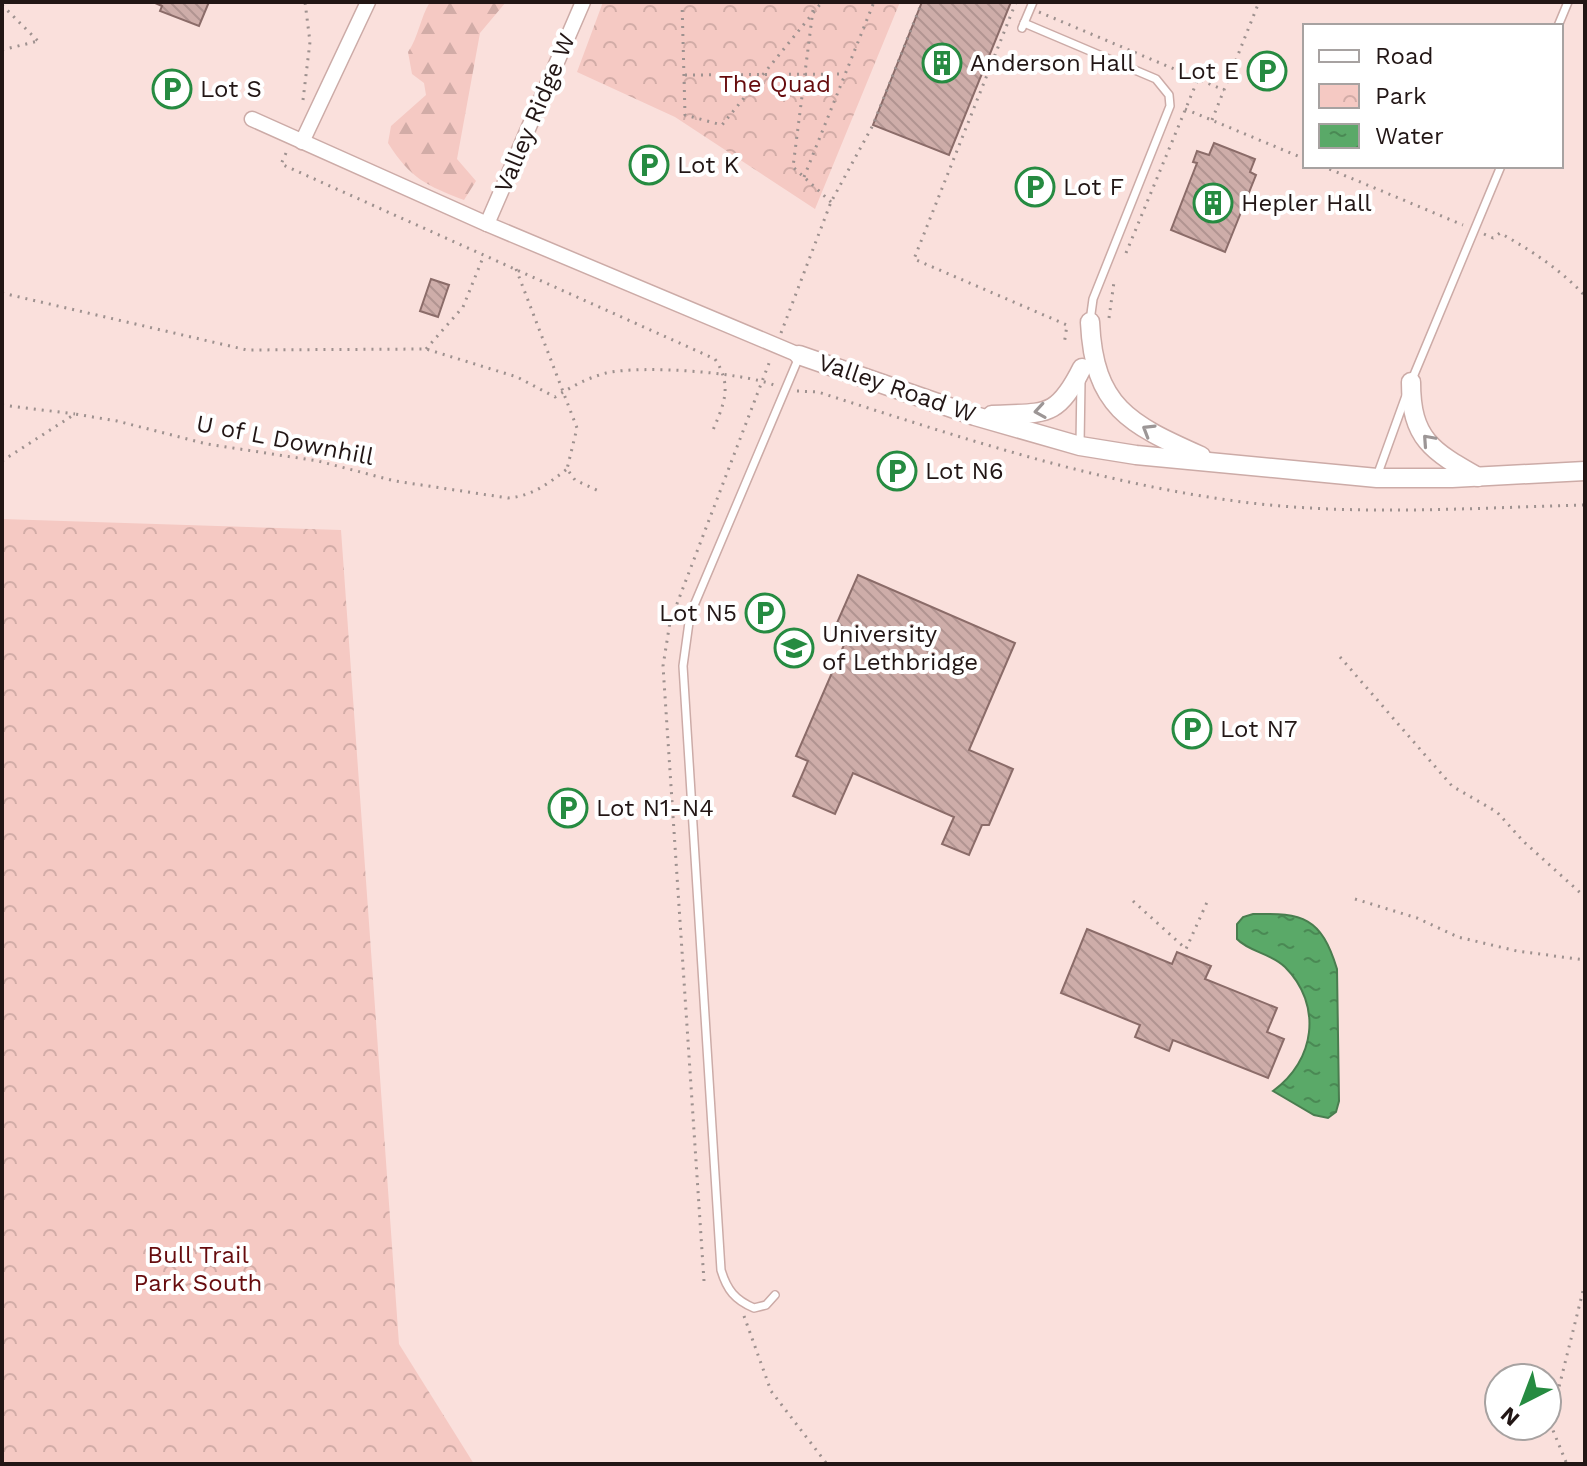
<svg xmlns="http://www.w3.org/2000/svg" width="1587" height="1466" font-family="'Work Sans',sans-serif">
  <style>
    .built { fill: #fae0dc; fill-rule: evenodd }
    .forest { fill: url(#forest-firs) }
    .park { fill: url(#park-crowns) }
    .water { fill: url(#water-ripples); stroke: #497d4f; stroke-width: 2 }
    .building { fill: url(#building-back-hatch); stroke: #8b6c69; stroke-width: 2 }
    .lines { fill: none; stroke-linecap: round; stroke-linejoin: round }
    .service-casing { stroke: #ccaba7; stroke-width: 10 }
    .minor-casing { stroke: #ccaba7; stroke-width: 17 }
    .tertiary-casing { stroke: #ccaba7; stroke-width: 21 }
    .path { stroke: #9e918f; stroke-width: 3; stroke-dasharray: 2 6; stroke-linecap: butt }
    .service { stroke: #fff; stroke-width: 7 }
    .minor { stroke: #fff; stroke-width: 14 }
    .tertiary { stroke: #fff; stroke-width: 18 }
    .oneway { stroke: #9c9696 }
    .labels { text-anchor: middle; dominant-baseline: central; stroke-width: 8; stroke-linejoin: round; paint-order: stroke }
    .poi-label { font-size: 24px; fill: #221615; stroke: #fff; text-anchor: start }
    .park-label { font-size: 24px; fill: #660b0d; stroke: #fff }
    .street-label { font-size: 24px; fill: #221615; stroke: #fff }
  </style>
  <defs>
    <pattern id="forest-firs" width="22" height="20" patternUnits="userSpaceOnUse" patternTransform="scale(2)"><rect width="22" height="20" fill="#f5c9c3"/><path d="M5 1l3.5 6h-7zM16 11l3.5 6h-7z" fill="#d2aca7"/></pattern>
    <pattern id="park-crowns" width="20" height="18" patternUnits="userSpaceOnUse" patternTransform="scale(2)"><rect width="20" height="18" fill="#f5c9c3"/><path d="M2 6a3 3 0 1 1 6 0M12 15a3 3 0 1 1 6 0" fill="none" stroke="#d2aca7"/></pattern>
    <pattern id="water-ripples" width="26" height="14" patternUnits="userSpaceOnUse" patternTransform="scale(2)"><rect width="26" height="14" fill="#5aa968"/><path d="M2 4q2-2 4 0t4 0M15 11q2-2 4 0t4 0" fill="none" stroke="#4a8954"/></pattern>
    <pattern id="building-back-hatch" width="6" height="6" patternUnits="userSpaceOnUse" patternTransform="scale(2)"><rect width="6" height="6" fill="#ceada9"/><path d="M-1 5l2 2M0 0l6 6M5-1l2 2" fill="none" stroke="#b19491"/></pattern>
  </defs>
  <rect width="100%" height="100%" fill="#fceeec"/>
  <path class="built" d="M 2,2 L 1585,2 L 1585,1464 L 379,1464 L 2,1129 ZM 1305,26 L 1561,26 L 1561,166 L 1305,166 ZM 1499,1378 L 1547,1378 L 1547,1426 L 1499,1426 Z"/>
  <path class="forest" d="M 430,2 L 506,2 L 480,33 L 457,159 L 476,181 L 464,200 C 427,186 410,178 388,143 L 391,126 L 426,95 L 424,83 L 412,74 L 408,52 C 419,36 420,18 430,2 Z"/>
  <g class="park">
    <path d="M 603,2 L 900,2 L 815,209 L 675,117 L 577,72 Z"/>
    <path d="M 2,519 L 341,530 L 399,1344 L 474,1464 L 2,1464 Z"/>
  </g>
  <path class="water" d="M 1253,914 C 1303,913 1321,917 1337,969 L 1339,1101 L 1336,1112 L 1328,1118 L 1314,1115 L 1273,1091 C 1315,1061 1323,1005 1285,967 C 1271,953 1249,952 1237,939 L 1237,924 L 1243,917 Z"/>
  <g class="building">
    <path d="M 153,2 L 209,2 L 199,26 L 160,11 L 162,6 Z"/>
    <path d="M 922,2 L 1011,2 L 949,155 L 873,125 Z"/>
    <path d="M 1214,143 L 1255,159 L 1250,172 L 1256,175 L 1225,252 L 1171,230 L 1197,163 L 1193,162 L 1197,151 L 1209,155 Z"/>
    <path d="M 431,279 L 449,285 L 438,317 L 420,311 Z"/>
    <path d="M 858,575 L 1015,643 L 969,750 L 1013,769 L 989,825 L 982,825 L 969,855 L 942,844 L 954,817 L 853,773 L 835,814 L 793,796 L 808,761 L 796,756 L 847,638 L 833,632 Z"/>
    <path d="M 1087,929 L 1172,964 L 1177,952 L 1211,966 L 1205,979 L 1277,1008 L 1267,1032 L 1284,1039 L 1268,1078 L 1173,1040 L 1169,1051 L 1135,1037 L 1140,1025 L 1061,993 Z"/>
  </g>
  <g class="lines">
    <defs>
      <g id="service">
        <path d="M 1024,23 L 1156,79 L 1169,95 L 1170,106 L 1093,299 L 1090,321"/>
        <path d="M 1558,26 L 1568,2"/>
        <path d="M 1022,28 L 1033,2"/>
        <path d="M 1411,382 L 1501,166"/>
        <path d="M 1080,444 L 1081,381"/>
        <path d="M 1377,476 L 1407,393"/>
        <path d="M 775,1295 L 766,1305 L 754,1308 C 735,1300 727,1290 721,1270 L 683,666 L 690,615 L 799,357"/>
      </g>
      <g id="minor">
        <path d="M 252,119 L 487,224 L 799,355"/>
        <path d="M 302,142 L 368,2"/>
        <path d="M 487,224 L 583,2"/>
      </g>
      <g id="tertiary">
        <path d="M 1090,322 C 1094,407 1129,424 1201,456"/>
        <path d="M 799,355 L 975,416 L 1080,446 L 1136,455 L 1377,478 L 1452,478 L 1585,471"/>
        <path d="M 1411,382 C 1411,439 1432,451 1478,477"/>
        <path d="M 992,415 C 1045,412 1056,420 1082,368"/>
      </g>
    </defs>
    <use href="#service" class="service-casing"/>
    <use href="#minor" class="minor-casing"/>
    <use href="#tertiary" class="tertiary-casing"/>
    <g class="path">
      <path d="M 682,2 L 685,115 L 722,125 L 822,2"/>
      <path d="M 814,2 L 793,167 L 831,202"/>
      <path d="M 1016,2 L 914,259 L 1067,325 L 1064,345"/>
      <path d="M 2,5 L 38,41"/>
      <path d="M 1039,12 L 1224,90"/>
      <path d="M 2,50 L 38,41"/>
      <path d="M 685,75 L 845,74"/>
      <path d="M 303,100 L 310,42 L 305,2"/>
      <path d="M 1185,109 L 1305,159"/>
      <path d="M 1212,120 L 1259,2"/>
      <path d="M 286,153 L 281,164 L 715,359 C 732,385 725,402 713,430"/>
      <path d="M 1322,166 L 1463,225"/>
      <path d="M 804,177 L 874,2"/>
      <path d="M 1484,234 L 1493,238 L 1500,233 C 1532,251 1560,269 1585,296"/>
      <path d="M 1126,253 L 1198,79"/>
      <path d="M 516,269 L 577,428 L 567,469 L 575,480 L 601,492"/>
      <path d="M 2,293 L 247,350 L 426,349 L 517,377 L 555,397 C 571,387 587,378 606,373 C 643,365 739,372 774,385"/>
      <path d="M 1109,318 L 1114,282"/>
      <path d="M 781,333 L 831,202 L 873,125 L 922,2"/>
      <path d="M 426,349 L 463,307 L 484,255"/>
      <path d="M 797,391 L 818,392 C 953,435 1087,480 1228,500 C 1345,517 1467,508 1585,505"/>
      <path d="M 2,405 L 75,414"/>
      <path d="M 2,461 L 75,414 L 117,421 L 207,444 L 318,461 L 395,481 L 508,498 C 532,496 548,484 567,469"/>
      <path d="M 1340,657 L 1452,786 L 1497,812 L 1523,841 L 1585,897"/>
      <path d="M 1355,899 L 1417,918 L 1458,937 L 1517,951 L 1585,960"/>
      <path d="M 1133,901 L 1186,949 L 1208,900"/>
      <path d="M 704,1281 L 663,666 L 670,622 L 771,358"/>
      <path d="M 744,1316 L 771,1391 L 827,1464"/>
      <path d="M 1566,1462 L 1550,1423 L 1585,1283"/>
      <path d="M 1564,1464 L 1576,1464"/>
    </g>
    <use href="#service" class="service"/>
    <use href="#minor" class="minor"/>
    <use href="#tertiary" class="tertiary"/>
  </g>
  <defs><path id="oneway-chevron" d="M-2-3.5L2.5 0L-2 3.5" fill="none" stroke-width="1.6" stroke-linecap="round" stroke-linejoin="round" transform="scale(2)"/></defs>
  <g class="oneway">
    <use href="#oneway-chevron" transform="translate(1040 411) rotate(171)"/>
    <use href="#oneway-chevron" transform="translate(1148 430) rotate(-149)"/>
    <use href="#oneway-chevron" transform="translate(1428 440) rotate(-132)"/>
  </g>
  <defs>
    <symbol id="building-ring" viewBox="-11 -11 22 22"><circle r="9.5" fill="#fff" stroke="#268b41" stroke-width="1.5"/><path d="M-4-6H4V6H1V3H-1V6H-4ZM-2.5-4.3h1.7v1.8h-1.7ZM.8-4.3h1.7v1.8H.8ZM-2.5-1h1.7V.8h-1.7ZM.8-1h1.7V.8H.8Z" fill="#268b41"/></symbol>
    <symbol id="parking-ring" viewBox="-11 -11 22 22"><circle r="9.5" fill="#fff" stroke="#268b41" stroke-width="1.5"/><path d="M-3.5-5.5H1a3.5 3.5 0 0 1 0 7H-1V5.5H-3.5ZM-1-3.4V-.6H.8a1.4 1.4 0 0 0 0-2.8Z" fill="#268b41"/></symbol>
    <symbol id="university-ring" viewBox="-11 -11 22 22"><circle r="9.5" fill="#fff" stroke="#268b41" stroke-width="1.5"/><path d="M0-5L7-2L0 1L-7-2ZM-4 1L0 2.5L4 1V4Q0 6-4 4Z" fill="#268b41"/></symbol>
  </defs>
  <g fill-rule="evenodd">
    <use href="#building-ring" x="920" y="41" width="44" height="44"/>
    <use href="#parking-ring" x="1245" y="49" width="44" height="44"/>
    <use href="#parking-ring" x="150" y="67" width="44" height="44"/>
    <use href="#parking-ring" x="627" y="143" width="44" height="44"/>
    <use href="#parking-ring" x="1013" y="165" width="44" height="44"/>
    <use href="#building-ring" x="1191" y="181" width="44" height="44"/>
    <use href="#parking-ring" x="875" y="449" width="44" height="44"/>
    <use href="#parking-ring" x="743" y="591" width="44" height="44"/>
    <use href="#university-ring" x="772" y="626" width="44" height="44"/>
    <use href="#parking-ring" x="1170" y="707" width="44" height="44"/>
    <use href="#parking-ring" x="546" y="786" width="44" height="44"/>
  </g>
  <g class="labels">
    <g class="poi-label">
      <text x="970" y="63">Anderson Hall</text>
      <text x="1239" y="71" text-anchor="end">Lot E</text>
      <text x="200" y="89">Lot S</text>
      <text x="677" y="165">Lot K</text>
      <text x="1063" y="187">Lot F</text>
      <text x="1241" y="203">Hepler Hall</text>
      <text x="925" y="471">Lot N6</text>
      <text x="737" y="613" text-anchor="end">Lot N5</text>
      <text x="822" y="634">University<tspan x="822" dy="28">of Lethbridge</tspan></text>
      <text x="1220" y="729">Lot N7</text>
      <text x="596" y="808">Lot N1-N4</text>
    </g>
    <g class="park-label">
      <text x="775" y="84">The Quad</text>
      <text x="198" y="1255">Bull Trail<tspan x="198" dy="28">Park South</tspan></text>
    </g>
    <g class="street-label">
      <text transform="translate(535 113) rotate(-67)">Valley Ridge W</text>
      <text transform="translate(897 388) rotate(19)">Valley Road W</text>
      <text transform="translate(285 440) rotate(11)">U of L Downhill</text>
    </g>
  </g>
  <rect width="1587" height="1466" fill="none" stroke="#221615" stroke-width="8"/>
  <rect x="1303" y="24" width="260" height="144" fill="#ffffff" stroke="#a7a2a1" stroke-width="2"/>
  <rect x="1319" y="50" width="40" height="12" fill="#ffffff" stroke="#a7a2a1" stroke-width="2"/>
  <text x="1375" y="64" font-size="24" fill="#221615">Road</text>
  <rect x="1319" y="84" width="40" height="24" fill="url(#park-crowns)" stroke="#a7a2a1" stroke-width="2"/>
  <text x="1375" y="104" font-size="24" fill="#221615">Park</text>
  <rect x="1319" y="124" width="40" height="24" fill="url(#water-ripples)" stroke="#a7a2a1" stroke-width="2"/>
  <text x="1375" y="144" font-size="24" fill="#221615">Water</text>
  <g transform="translate(1523 1402) rotate(222)"><circle r="38" fill="#ffffff" stroke="#a7a2a1" stroke-width="2"/>
  <path d="M0-6L14 30L0 20L-14 30Z" fill="#268b41"/>
  <text y="-12" font-size="22" font-weight="bold" text-anchor="middle" fill="#221615">N</text>
  </g>
</svg>
